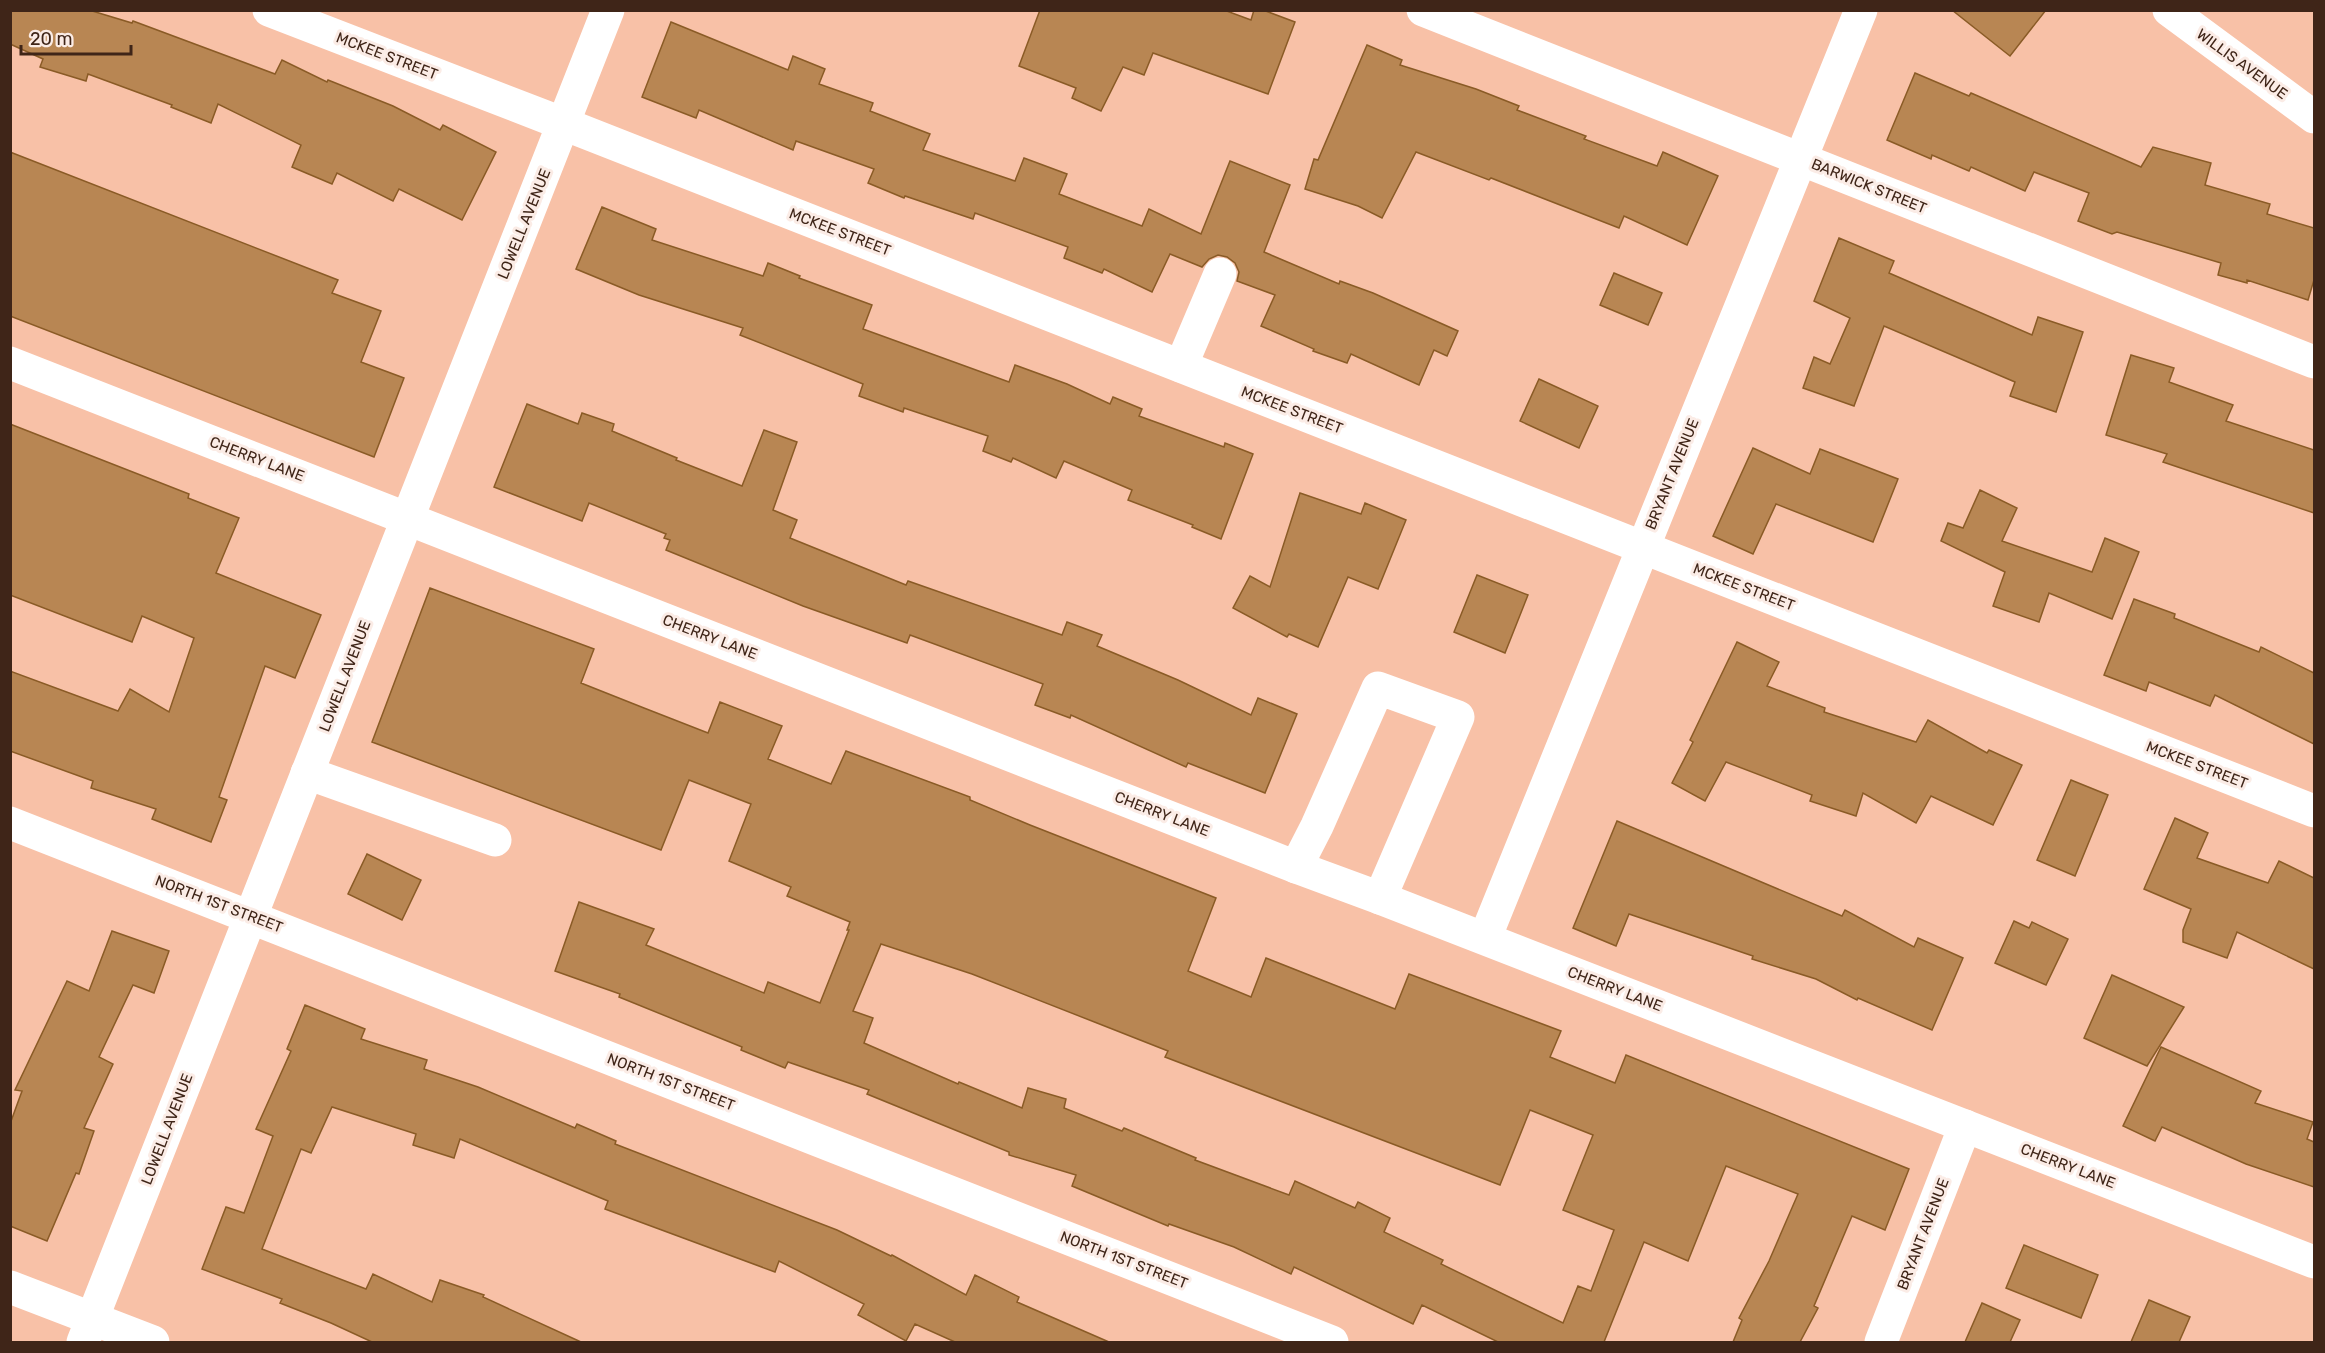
<svg xmlns="http://www.w3.org/2000/svg" width="2325" height="1353" font-family="Rubik,sans-serif">
  <style>
    .building { fill: #b88653; stroke: #8a5b26; stroke-width: 1.5; fill-rule: evenodd }
    .lines { fill: none; stroke-linecap: round; stroke-linejoin: round }
    .minor { stroke: #fff; stroke-width: 33 }
    .labels { text-anchor: middle; dominant-baseline: central; stroke-width: 6; stroke-linejoin: round; paint-order: stroke }
    .street-label { font-size: 15px; fill: #3f2518; stroke: #fbece6 }
  </style>
  <rect width="100%" height="100%" fill="#f8c1a7"/>
  <g class="building">
    <path d="M 10,10 L 89,10 L 132,23 L 133,21 L 275,74 L 282,60 L 327,82 L 328,80 L 393,106 L 440,130 L 443,125 L 496,152 L 462,220 L 399,189 L 393,201 L 337,173 L 332,184 L 292,167 L 301,145 L 218,104 L 211,123 L 171,107 L 172,105 L 88,74 L 86,81 L 40,67 L 43,59 L 10,44 Z"/>
    <path d="M 1040,10 L 1224,10 L 1251,20 L 1254,10 L 1263,10 L 1295,22 L 1268,94 L 1153,53 L 1144,75 L 1123,67 L 1101,111 L 1072,98 L 1076,88 L 1019,66 Z"/>
    <path d="M 1952,10 L 2046,10 L 2010,56 Z"/>
    <path d="M 671,22 L 788,70 L 793,56 L 825,69 L 819,84 L 873,103 L 870,111 L 930,134 L 923,150 L 1015,181 L 1024,158 L 1067,174 L 1059,194 L 1142,226 L 1149,209 L 1201,234 L 1230,161 L 1290,185 L 1264,252 L 1339,284 L 1340,281 L 1373,293 L 1458,331 L 1447,356 L 1434,350 L 1419,385 L 1351,354 L 1347,363 L 1313,351 L 1314,349 L 1261,326 L 1275,295 L 1237,281 L 1239,272 L 1235,263 L 1227,257 L 1218,255 L 1209,259 L 1202,267 L 1170,254 L 1152,292 L 1104,269 L 1102,273 L 1064,258 L 1068,247 L 975,213 L 973,219 L 905,196 L 904,198 L 868,183 L 874,169 L 796,141 L 793,150 L 699,110 L 696,118 L 642,97 Z"/>
    <path d="M 1367,45 L 1402,60 L 1400,65 L 1476,89 L 1519,106 L 1517,110 L 1586,136 L 1584,139 L 1657,166 L 1663,152 L 1718,176 L 1687,245 L 1624,216 L 1619,228 L 1491,178 L 1489,180 L 1416,152 L 1382,218 L 1358,206 L 1305,189 L 1314,159 L 1318,160 Z"/>
    <path d="M 1915,73 L 1969,96 L 1971,93 L 2141,167 L 2153,147 L 2211,163 L 2205,185 L 2270,204 L 2267,214 L 2314,228 L 2314,280 L 2308,300 L 2247,280 L 2247,283 L 2218,275 L 2221,263 L 2117,232 L 2112,234 L 2078,221 L 2089,193 L 2034,172 L 2025,191 L 1971,167 L 1969,171 L 1932,155 L 1931,159 L 1887,140 Z"/>
    <path d="M 10,152 L 338,280 L 332,293 L 381,311 L 361,362 L 404,378 L 374,457 L 10,316 Z"/>
    <path d="M 602,207 L 656,229 L 652,240 L 763,276 L 768,263 L 800,276 L 799,278 L 872,305 L 863,329 L 1009,382 L 1015,365 L 1067,384 L 1110,404 L 1113,397 L 1142,409 L 1139,416 L 1224,447 L 1225,443 L 1253,454 L 1221,539 L 1192,527 L 1193,525 L 1128,500 L 1132,490 L 1064,461 L 1056,478 L 1013,458 L 1011,462 L 983,451 L 988,436 L 904,408 L 903,412 L 859,396 L 863,384 L 740,335 L 743,328 L 639,295 L 576,269 Z"/>
    <path d="M 1839,238 L 1894,261 L 1889,273 L 2032,335 L 2038,317 L 2083,332 L 2056,412 L 2010,396 L 2015,382 L 1884,326 L 1854,406 L 1803,388 L 1814,357 L 1830,364 L 1850,318 L 1814,301 Z"/>
    <path d="M 1614,273 L 1662,293 L 1648,325 L 1600,305 Z"/>
    <path d="M 2131,355 L 2174,368 L 2169,382 L 2233,405 L 2226,421 L 2314,450 L 2314,513 L 2163,462 L 2167,454 L 2106,435 Z"/>
    <path d="M 1539,379 L 1598,406 L 1579,448 L 1520,421 Z"/>
    <path d="M 527,404 L 578,424 L 582,413 L 614,424 L 612,431 L 677,458 L 676,460 L 742,486 L 764,430 L 797,442 L 773,510 L 797,520 L 790,538 L 906,585 L 908,581 L 1062,635 L 1067,622 L 1102,635 L 1097,646 L 1178,680 L 1251,715 L 1258,698 L 1297,714 L 1265,793 L 1188,763 L 1186,767 L 1071,715 L 1070,718 L 1035,705 L 1043,684 L 910,635 L 907,643 L 803,606 L 666,550 L 670,540 L 664,538 L 666,534 L 589,503 L 582,521 L 494,487 Z"/>
    <path d="M 10,424 L 189,494 L 188,498 L 239,518 L 216,573 L 321,615 L 295,678 L 265,666 L 219,797 L 227,800 L 211,842 L 152,819 L 156,809 L 91,788 L 93,781 L 10,751 L 10,671 L 118,711 L 130,689 L 169,712 L 194,638 L 142,616 L 132,642 L 10,595 Z"/>
    <path d="M 1753,448 L 1810,474 L 1820,449 L 1898,479 L 1873,542 L 1776,504 L 1753,554 L 1713,536 Z"/>
    <path d="M 1980,490 L 2017,508 L 2002,541 L 2092,572 L 2105,538 L 2139,552 L 2112,619 L 2049,593 L 2039,622 L 1993,606 L 2005,572 L 1941,541 L 1948,523 L 1963,528 Z"/>
    <path d="M 1300,493 L 1361,514 L 1365,503 L 1406,520 L 1378,589 L 1348,577 L 1318,647 L 1289,634 L 1287,637 L 1233,608 L 1250,576 L 1270,587 Z"/>
    <path d="M 1477,575 L 1528,595 L 1505,653 L 1454,632 Z"/>
    <path d="M 430,588 L 594,649 L 581,683 L 644,708 L 708,733 L 720,702 L 782,726 L 768,759 L 831,784 L 846,751 L 970,797 L 970,800 L 1030,825 L 1216,898 L 1188,971 L 1251,997 L 1266,958 L 1395,1009 L 1409,974 L 1561,1031 L 1550,1057 L 1615,1083 L 1626,1055 L 1909,1169 L 1885,1230 L 1852,1216 L 1814,1306 L 1818,1308 L 1800,1342 L 1733,1342 L 1742,1320 L 1739,1318 L 1769,1261 L 1798,1194 L 1726,1166 L 1688,1261 L 1644,1242 L 1604,1342 L 1498,1342 L 1422,1305 L 1413,1324 L 1294,1267 L 1291,1274 L 1234,1247 L 1169,1224 L 1168,1226 L 1072,1186 L 1076,1175 L 1009,1155 L 1009,1152 L 867,1094 L 869,1090 L 788,1062 L 785,1068 L 741,1050 L 742,1047 L 619,997 L 620,994 L 555,971 L 579,902 L 654,929 L 646,945 L 764,993 L 768,982 L 820,1003 L 849,930 L 847,930 L 850,922 L 787,896 L 791,887 L 729,861 L 751,804 L 689,780 L 661,850 L 372,742 ZM 881,944 L 972,974 L 1097,1023 L 1168,1051 L 1165,1057 L 1500,1185 L 1530,1110 L 1593,1135 L 1563,1210 L 1614,1230 L 1591,1291 L 1578,1286 L 1563,1323 L 1441,1264 L 1443,1260 L 1384,1232 L 1390,1218 L 1358,1202 L 1355,1208 L 1295,1181 L 1289,1195 L 1195,1160 L 1196,1158 L 1124,1128 L 1122,1131 L 1064,1108 L 1066,1099 L 1028,1088 L 1022,1108 L 959,1082 L 958,1084 L 864,1043 L 873,1018 L 853,1011 Z"/>
    <path d="M 2134,599 L 2175,614 L 2174,618 L 2259,652 L 2261,647 L 2314,673 L 2314,744 L 2215,695 L 2210,706 L 2149,682 L 2146,691 L 2104,675 Z"/>
    <path d="M 1737,642 L 1779,662 L 1767,686 L 1825,708 L 1824,712 L 1916,742 L 1928,720 L 1987,753 L 1989,750 L 2022,765 L 1993,825 L 1931,796 L 1916,823 L 1863,793 L 1856,816 L 1810,801 L 1812,795 L 1726,762 L 1705,801 L 1672,783 L 1693,742 L 1690,740 Z"/>
    <path d="M 2071,780 L 2108,795 L 2075,876 L 2037,860 Z"/>
    <path d="M 2175,818 L 2208,833 L 2197,858 L 2268,883 L 2279,861 L 2314,878 L 2314,969 L 2237,932 L 2227,958 L 2183,942 L 2183,930 L 2191,909 L 2144,889 Z"/>
    <path d="M 1617,821 L 1842,916 L 1845,910 L 1914,947 L 1918,938 L 1963,958 L 1932,1030 L 1858,998 L 1857,1000 L 1816,979 L 1752,959 L 1753,956 L 1629,914 L 1616,946 L 1573,928 Z"/>
    <path d="M 367,854 L 421,880 L 402,920 L 348,894 Z"/>
    <path d="M 2014,921 L 2029,928 L 2032,922 L 2068,939 L 2046,985 L 1995,963 Z"/>
    <path d="M 112,931 L 169,951 L 154,993 L 133,985 L 99,1057 L 113,1064 L 84,1128 L 94,1131 L 79,1174 L 76,1173 L 47,1241 L 10,1226 L 10,1124 L 22,1091 L 15,1090 L 67,981 L 89,991 Z"/>
    <path d="M 2112,975 L 2184,1007 L 2147,1066 L 2084,1038 Z"/>
    <path d="M 305,1005 L 365,1029 L 361,1039 L 427,1060 L 424,1069 L 478,1087 L 575,1128 L 577,1124 L 616,1141 L 615,1144 L 837,1230 L 891,1256 L 892,1255 L 966,1295 L 975,1275 L 1019,1297 L 1017,1302 L 1109,1342 L 955,1342 L 915,1324 L 906,1341 L 858,1315 L 864,1304 L 779,1261 L 775,1272 L 605,1209 L 608,1201 L 460,1139 L 454,1158 L 413,1145 L 416,1134 L 332,1107 L 311,1153 L 301,1149 L 262,1249 L 366,1289 L 373,1274 L 432,1302 L 440,1280 L 484,1295 L 483,1297 L 581,1342 L 372,1342 L 331,1323 L 280,1303 L 282,1299 L 202,1269 L 226,1207 L 244,1213 L 273,1136 L 256,1129 L 291,1051 L 287,1049 Z"/>
    <path d="M 2161,1047 L 2261,1091 L 2255,1103 L 2313,1122 L 2307,1139 L 2314,1142 L 2314,1187 L 2246,1164 L 2162,1127 L 2155,1141 L 2123,1126 Z"/>
    <path d="M 2024,1245 L 2098,1275 L 2081,1318 L 2006,1288 Z"/>
    <path d="M 2149,1300 L 2190,1317 L 2179,1342 L 2131,1342 Z"/>
    <path d="M 1982,1303 L 2020,1320 L 2010,1342 L 1965,1342 Z"/>
  </g>
  <g class="lines">
    <g class="minor">
      <path d="M 269,10 L 564,124 L 2314,811"/>
      <path d="M 1423,10 L 2314,362"/>
      <path d="M 2169,10 L 2314,117"/>
      <path d="M 10,363 L 1296,867 L 1380,898 L 2314,1262"/>
      <path d="M 1181,366 L 1220,274"/>
      <path d="M 307,773 L 495,840"/>
      <path d="M 10,823 L 1332,1342"/>
      <path d="M 1296,867 L 1317,826 L 1378,688 L 1458,717 L 1380,898"/>
      <path d="M 1485,938 L 1861,10"/>
      <path d="M 10,1287 L 153,1342"/>
      <path d="M 83,1342 L 608,10"/>
      <path d="M 1881,1342 L 1965,1126"/>
    </g>
  </g>
  <g class="labels">
    <g class="street-label">
      <text transform="translate(387 56) rotate(21)">MCKEE STREET</text>
      <text transform="translate(2242 64) rotate(36)">WILLIS AVENUE</text>
      <text transform="translate(1869 186) rotate(22)">BARWICK STREET</text>
      <text transform="translate(524 224) rotate(-68)">LOWELL AVENUE</text>
      <text transform="translate(840 232) rotate(21)">MCKEE STREET</text>
      <text transform="translate(1292 410) rotate(21)">MCKEE STREET</text>
      <text transform="translate(257 459) rotate(21)">CHERRY LANE</text>
      <text transform="translate(1672 474) rotate(-68)">BRYANT AVENUE</text>
      <text transform="translate(1744 587) rotate(21)">MCKEE STREET</text>
      <text transform="translate(710 637) rotate(21)">CHERRY LANE</text>
      <text transform="translate(345 676) rotate(-69)">LOWELL AVENUE</text>
      <text transform="translate(2197 765) rotate(21)">MCKEE STREET</text>
      <text transform="translate(1162 814) rotate(21)">CHERRY LANE</text>
      <text transform="translate(219 904) rotate(21)">NORTH 1ST STREET</text>
      <text transform="translate(1615 989) rotate(21)">CHERRY LANE</text>
      <text transform="translate(671 1082) rotate(21)">NORTH 1ST STREET</text>
      <text transform="translate(167 1129) rotate(-69)">LOWELL AVENUE</text>
      <text transform="translate(2068 1166) rotate(21)">CHERRY LANE</text>
      <text transform="translate(1923 1234) rotate(-69)">BRYANT AVENUE</text>
      <text transform="translate(1124 1260) rotate(21)">NORTH 1ST STREET</text>
    </g>
  </g>
  <rect width="2325" height="1353" fill="none" stroke="#3f2518" stroke-width="24"/>
  <path d="M21 45v9h110v-9" fill="none" stroke="#3f2518" stroke-width="3"/>
  <text x="30" y="45" font-size="18" fill="#3f2518" stroke="#fbece6" stroke-width="4.5" paint-order="stroke">20 m</text>
</svg>
